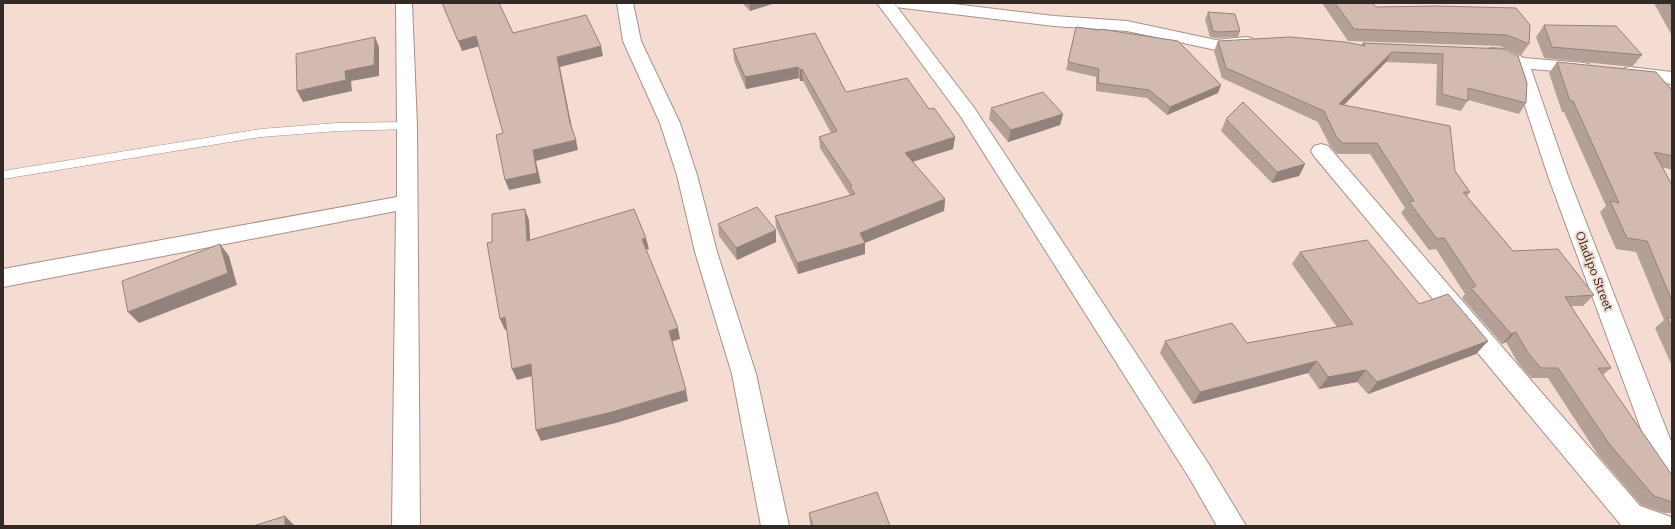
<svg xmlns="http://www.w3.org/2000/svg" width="1675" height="529" font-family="'Roboto Serif',serif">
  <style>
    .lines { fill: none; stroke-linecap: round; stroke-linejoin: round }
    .service-casing { stroke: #a89188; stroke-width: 1 }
    .minor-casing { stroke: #a89188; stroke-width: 2 }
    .service { fill: #fff; fill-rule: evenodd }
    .minor { fill: #fff; fill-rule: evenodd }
    .wall { fill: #b5a098 }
    .shaded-wall { fill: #93827c }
    .building { fill: #d2bab1; stroke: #93827c }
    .labels { text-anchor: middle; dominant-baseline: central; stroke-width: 4; stroke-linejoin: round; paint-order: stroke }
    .street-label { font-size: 12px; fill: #332a26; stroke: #f5dcd2 }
  </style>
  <rect width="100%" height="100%" fill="#f5dcd2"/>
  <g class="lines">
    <defs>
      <path id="service" d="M 407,122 L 411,123 L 413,126 L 411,129 L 337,131 L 261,137 L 3,179 L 3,171 L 261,129 L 337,123 Z"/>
      <g id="minor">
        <path d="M 396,3 L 412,3 L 417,126 L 420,526 L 392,526 L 396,211 L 3,287 L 3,269 L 397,197 L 397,126 Z"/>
        <path d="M 617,3 L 633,3 L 641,41 L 680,123 L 697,175 L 717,252 L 756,374 L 789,526 L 761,526 L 732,374 L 695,252 L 677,175 L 660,123 L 623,41 Z"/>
        <path d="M 877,3 L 894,3 L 975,109 L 1208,463 L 1246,526 L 1217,526 L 1190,479 L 961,117 Z"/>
        <path d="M 895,3 L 945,3 L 1054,16 L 1127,21 L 1216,40 L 1246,37 L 1252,38 L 1255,42 L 1252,46 L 1216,50 L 1127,31 L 1054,26 L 903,8 L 897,7 Z"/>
        <path d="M 1492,48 L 1506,49 L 1524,58 L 1583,63 L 1589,64 L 1592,68 L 1589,72 L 1583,73 L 1531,69 L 1568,176 L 1672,444 L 1672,490 L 1663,487 L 1659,478 L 1548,176 L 1512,66 L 1497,58 L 1486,57 L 1483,53 L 1486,49 Z"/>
        <path d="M 1629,67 L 1672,72 L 1672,84 L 1623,77 L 1620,73 L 1623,69 Z"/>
        <path d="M 1321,144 L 1328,146 L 1640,506 L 1671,517 L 1672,526 L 1621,525 L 1314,156 L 1311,151 L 1314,146 Z"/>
      </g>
    </defs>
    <use href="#service" class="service-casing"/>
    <use href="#minor" class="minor-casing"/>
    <use href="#service" class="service"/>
    <use href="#minor" class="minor"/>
  </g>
  <g class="wall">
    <path d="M 742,3 L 775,3 L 750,11 Z"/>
    <path d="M 1322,3 L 1372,3 L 1376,7 L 1437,6 L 1529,44 L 1521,55 L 1500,46 L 1348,41 Z"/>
    <path d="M 1654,3 L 1672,3 L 1672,36 Z"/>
    <path d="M 1208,12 L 1240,31 L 1238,37 L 1216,38 L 1210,37 L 1205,19 Z"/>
    <path d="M 1544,25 L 1642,55 L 1632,67 L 1544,58 L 1536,37 Z"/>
    <path d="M 1076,27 L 1218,93 L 1167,115 L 1147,98 L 1096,91 L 1096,77 L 1066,70 Z"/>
    <path d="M 815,33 L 846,92 L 929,109 L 955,137 L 953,149 L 913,162 L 945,199 L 944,211 L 865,242 L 865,254 L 798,274 L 776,227 L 775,216 L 850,195 L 820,148 L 819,137 L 831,133 L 803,81 L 800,81 L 799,78 L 746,89 L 734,60 L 733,49 Z"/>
    <path d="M 1218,41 L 1361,46 L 1363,43 L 1504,49 L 1526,103 L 1519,114 L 1468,100 L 1461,111 L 1436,105 L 1437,64 L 1386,62 L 1344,105 L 1455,171 L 1470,192 L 1467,196 L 1513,251 L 1594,295 L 1583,306 L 1571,306 L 1611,368 L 1603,375 L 1672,502 L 1672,513 L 1664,513 L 1641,505 L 1598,455 L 1548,378 L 1531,378 L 1518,363 L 1506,342 L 1502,344 L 1462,298 L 1465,294 L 1436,249 L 1429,250 L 1401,213 L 1405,208 L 1370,154 L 1337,154 L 1330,146 L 1318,122 L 1222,78 L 1214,51 Z"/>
    <path d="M 1557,62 L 1672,94 L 1672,170 L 1662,167 L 1672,185 L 1672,366 L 1655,328 L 1664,320 L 1636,252 L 1616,249 L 1600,212 L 1606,206 L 1564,112 L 1562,112 L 1549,73 Z"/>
    <path d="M 991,108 L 1063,114 L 1060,125 L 1008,142 L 989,119 Z"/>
    <path d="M 1226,119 L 1305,164 L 1299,176 L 1272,183 L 1221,131 Z"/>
    <path d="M 718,224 L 776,242 L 737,260 L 719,236 Z"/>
    <path d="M 1300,252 L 1419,304 L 1488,341 L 1476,354 L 1368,394 L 1357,382 L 1319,389 L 1308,373 L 1193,404 L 1160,353 L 1165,341 L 1247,343 L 1337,327 L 1292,264 Z"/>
    <path d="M 809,513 L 890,526 L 811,526 L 810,523 Z"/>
  </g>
  <g class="shaded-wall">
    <path d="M 749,3 L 775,3 L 750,11 Z"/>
    <path d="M 476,36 L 480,46 L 462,51 L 458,41 Z"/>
    <path d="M 375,37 L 379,47 L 379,76 L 351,81 L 352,91 L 303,102 L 297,91 Z"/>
    <path d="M 601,46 L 603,56 L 560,67 L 573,133 L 570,123 L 557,57 Z"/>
    <path d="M 1392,52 L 1386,62 L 1334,115 L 1339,104 Z"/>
    <path d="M 798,67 L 799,78 L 746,89 L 745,77 Z"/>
    <path d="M 802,69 L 803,81 L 800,81 L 800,70 Z"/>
    <path d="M 1221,85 L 1218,93 L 1167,115 L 1170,107 Z"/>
    <path d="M 1063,114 L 1060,125 L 1008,142 L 1011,130 Z"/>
    <path d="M 955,137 L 953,149 L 904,164 L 905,153 Z"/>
    <path d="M 576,140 L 578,150 L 536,161 L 541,183 L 509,190 L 505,180 L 533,150 Z"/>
    <path d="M 1305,164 L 1299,176 L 1272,183 L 1277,172 Z"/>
    <path d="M 945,199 L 944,211 L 860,245 L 860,233 Z"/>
    <path d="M 525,209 L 529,220 L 531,253 L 527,241 Z"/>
    <path d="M 776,230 L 776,242 L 737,260 L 736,248 Z"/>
    <path d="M 646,238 L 649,249 L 645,250 L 642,239 Z"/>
    <path d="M 865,243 L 865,254 L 798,274 L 797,263 Z"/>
    <path d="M 220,244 L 229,256 L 237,285 L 139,323 L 128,312 Z"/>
    <path d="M 505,317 L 510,329 L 505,330 L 500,319 Z"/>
    <path d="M 678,328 L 680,339 L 671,342 L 669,331 Z"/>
    <path d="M 1516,332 L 1506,342 L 1502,344 L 1511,334 Z"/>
    <path d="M 1488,341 L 1476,354 L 1368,394 L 1377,382 Z"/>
    <path d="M 1317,361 L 1308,373 L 1193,404 L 1200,392 Z"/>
    <path d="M 531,364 L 536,375 L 517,380 L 512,369 Z"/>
    <path d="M 1366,370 L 1357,382 L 1319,389 L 1328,377 Z"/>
    <path d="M 686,390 L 688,401 L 616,423 L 541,441 L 536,430 Z"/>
    <path d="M 285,516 L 295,526 L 285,526 Z"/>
  </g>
  <g class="building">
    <path d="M 442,3 L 499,3 L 513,33 L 586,15 L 601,46 L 557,57 L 570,123 L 576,140 L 533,150 L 537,173 L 505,180 L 496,135 L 503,133 L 476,36 L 458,41 Z"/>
    <path d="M 1335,3 L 1372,3 L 1376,7 L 1437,6 L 1516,8 L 1530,25 L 1529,44 L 1507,35 L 1354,29 Z"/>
    <path d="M 1669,3 L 1672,3 L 1672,8 Z"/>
    <path d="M 1208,12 L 1235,14 L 1240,31 L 1218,32 L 1213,31 Z"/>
    <path d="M 1544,25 L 1616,26 L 1642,55 L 1552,47 Z"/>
    <path d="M 1076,27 L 1099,30 L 1100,29 L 1178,41 L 1221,85 L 1170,107 L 1149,90 L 1098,83 L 1099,69 L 1068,62 Z"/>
    <path d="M 815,33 L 846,92 L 907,78 L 929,109 L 934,108 L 955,137 L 905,153 L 945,199 L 860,233 L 865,243 L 797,263 L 775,216 L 855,194 L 850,187 L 852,186 L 819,137 L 837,131 L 802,69 L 800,70 L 798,67 L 745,77 L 733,49 Z"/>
    <path d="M 375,37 L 374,65 L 345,71 L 346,80 L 297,91 L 296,54 Z"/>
    <path d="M 1290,37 L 1345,42 L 1365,46 L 1363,43 L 1504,49 L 1518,56 L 1527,83 L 1526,103 L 1468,88 L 1468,101 L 1442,94 L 1443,54 L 1392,52 L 1339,104 L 1450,126 L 1455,171 L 1470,192 L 1463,192 L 1513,251 L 1558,249 L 1594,295 L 1565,297 L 1611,368 L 1598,368 L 1672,475 L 1672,502 L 1654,496 L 1610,445 L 1558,368 L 1541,368 L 1528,353 L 1516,332 L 1511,334 L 1471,288 L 1476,286 L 1444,238 L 1437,239 L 1409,202 L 1414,201 L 1377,143 L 1342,143 L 1336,136 L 1324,111 L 1226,68 L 1218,41 Z"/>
    <path d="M 1557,62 L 1656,72 L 1671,89 L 1672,94 L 1672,156 L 1654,152 L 1672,185 L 1672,301 L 1647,241 L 1627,238 L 1610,201 L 1619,203 L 1573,101 L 1570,101 Z"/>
    <path d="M 1043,92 L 1063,114 L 1011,130 L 991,108 Z"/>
    <path d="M 1243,102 L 1305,164 L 1277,172 L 1226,119 Z"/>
    <path d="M 757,207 L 776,230 L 736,248 L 718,224 Z"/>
    <path d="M 525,209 L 527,241 L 634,209 L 646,238 L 642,239 L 678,328 L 669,331 L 686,390 L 612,412 L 536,430 L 531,364 L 512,369 L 505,317 L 500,319 L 487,243 L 492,242 L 492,214 Z"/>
    <path d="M 1367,240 L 1419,304 L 1448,294 L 1488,341 L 1377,382 L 1366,370 L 1328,377 L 1317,361 L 1200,392 L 1165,341 L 1232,323 L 1247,343 L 1353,324 L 1300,252 Z"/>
    <path d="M 220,244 L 228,273 L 128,312 L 122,281 Z"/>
    <path d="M 1667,317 L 1672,318 L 1672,328 Z"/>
    <path d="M 877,492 L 890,526 L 813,526 L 809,513 Z"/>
    <path d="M 285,516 L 285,526 L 253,526 Z"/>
  </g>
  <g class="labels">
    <g class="street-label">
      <text transform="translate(1594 271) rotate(69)">Oladipo Street</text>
    </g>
  </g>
  <rect width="1675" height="529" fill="none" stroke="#332a26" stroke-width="8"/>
</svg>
